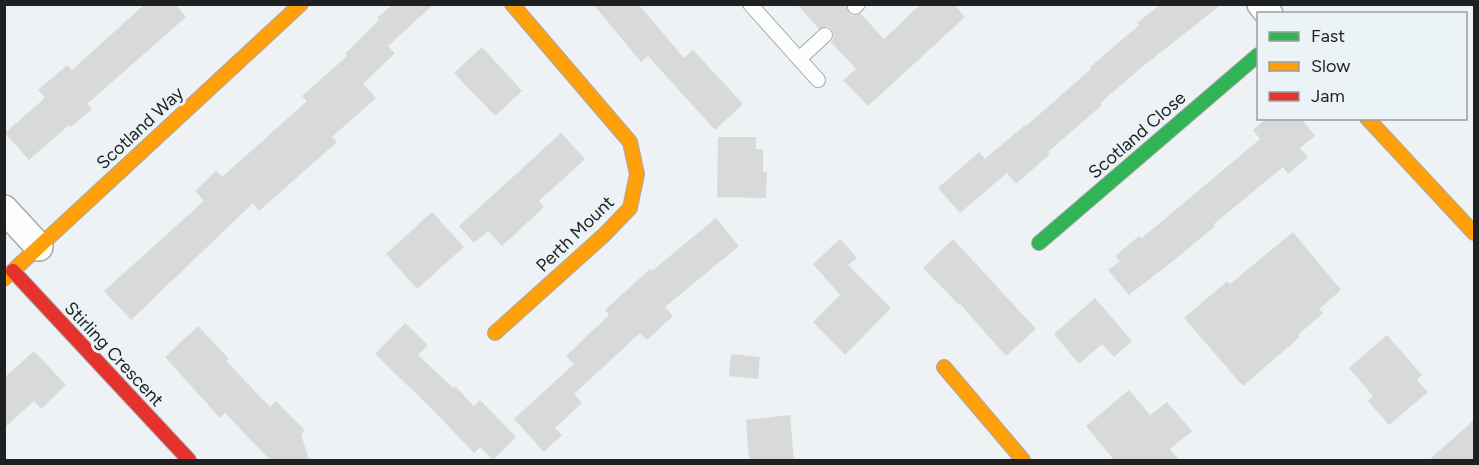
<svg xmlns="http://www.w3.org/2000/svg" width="1479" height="465" font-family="Figtree,sans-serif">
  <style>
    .building { fill: #d8d9d9 }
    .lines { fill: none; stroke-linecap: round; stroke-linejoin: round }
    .lane-casing { stroke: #a6a9aa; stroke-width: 16 }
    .street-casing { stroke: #a6a9aa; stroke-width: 30 }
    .fast-casing { stroke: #a6a9aa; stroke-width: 16 }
    .slow-casing { stroke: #a6a9aa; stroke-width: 16 }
    .jam-casing { stroke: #a6a9aa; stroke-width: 16 }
    .lane { stroke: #fcfdfd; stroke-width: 14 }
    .street { stroke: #fcfdfd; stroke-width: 27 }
    .fast { stroke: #30b455; stroke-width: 14 }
    .slow { stroke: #ff9f0a; stroke-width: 14 }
    .jam { stroke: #e5322d; stroke-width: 14 }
    .labels { text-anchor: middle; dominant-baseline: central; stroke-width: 6; stroke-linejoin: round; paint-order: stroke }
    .street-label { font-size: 18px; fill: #1e2021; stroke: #ecf3f6 }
  </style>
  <rect width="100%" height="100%" fill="#eef2f4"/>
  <g class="building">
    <path d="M 145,4 L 175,4 L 186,17 L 87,104 L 92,109 L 71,127 L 69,125 L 29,160 L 5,133 L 45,98 L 38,90 L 67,65 L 72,70 Z"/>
    <path d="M 393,4 L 434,4 L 388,46 L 395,53 L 363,84 L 376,98 L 332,137 L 337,142 L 259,211 L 253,203 L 131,320 L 104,291 L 204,201 L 195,191 L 216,171 L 222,177 L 307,101 L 302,96 L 347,56 L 345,54 L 379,20 L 377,18 Z"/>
    <path d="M 593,4 L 638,4 L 684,58 L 693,50 L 743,104 L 715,130 L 648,56 L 641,62 Z"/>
    <path d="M 797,4 L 846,4 L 849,14 L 853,16 L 861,14 L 884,39 L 921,4 L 954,4 L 965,17 L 868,106 L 843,80 L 856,69 L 831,42 L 834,37 L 832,29 L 827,26 L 819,29 Z"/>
    <path d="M 1161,4 L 1222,4 L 1142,67 L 1100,103 L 1102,105 L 1048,152 L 1050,154 L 1016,184 L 1007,173 L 960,213 L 938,188 L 979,152 L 985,159 L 1025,125 L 1026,126 L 1091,69 L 1090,67 L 1139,25 L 1137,23 Z"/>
    <path d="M 482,47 L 522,91 L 495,116 L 454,73 Z"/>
    <path d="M 1267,118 L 1301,118 L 1315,136 L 1300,148 L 1308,157 L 1288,174 L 1283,167 L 1214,224 L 1215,226 L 1173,261 L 1129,295 L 1108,270 L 1120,261 L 1115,256 L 1139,236 L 1142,238 L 1260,139 L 1253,130 Z"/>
    <path d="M 561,133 L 585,159 L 539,201 L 544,207 L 502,246 L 488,231 L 474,243 L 459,226 Z"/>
    <path d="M 718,137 L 756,137 L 756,149 L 763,149 L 763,172 L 767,172 L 766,198 L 717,197 Z"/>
    <path d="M 432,212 L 464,247 L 417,289 L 386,254 Z"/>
    <path d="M 716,218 L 739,246 L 665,307 L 673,316 L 647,340 L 640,333 L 574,394 L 582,403 L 555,428 L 562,435 L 544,452 L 514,419 L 574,364 L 566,356 L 609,315 L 605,310 L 650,269 L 652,271 Z"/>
    <path d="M 1293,232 L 1341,290 L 1319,309 L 1323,313 L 1298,335 L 1300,337 L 1243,386 L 1184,318 L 1227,281 L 1230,284 Z"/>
    <path d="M 840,239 L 857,258 L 848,265 L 891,308 L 845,355 L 813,322 L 840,295 L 813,264 Z"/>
    <path d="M 953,239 L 1036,329 L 1006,356 L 960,304 L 959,305 L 923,268 Z"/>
    <path d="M 1095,298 L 1132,341 L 1114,357 L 1102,344 L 1079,364 L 1054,334 Z"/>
    <path d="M 405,323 L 428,345 L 418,355 L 453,388 L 455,386 L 474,406 L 480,400 L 516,437 L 493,460 L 480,447 L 474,453 L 432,409 L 375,354 Z"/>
    <path d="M 198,326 L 229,359 L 226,361 L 270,407 L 276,401 L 305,430 L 301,434 L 309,460 L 270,460 L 225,413 L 220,418 L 165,357 Z"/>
    <path d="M 1387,335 L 1422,375 L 1417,380 L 1428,392 L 1389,425 L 1368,401 L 1373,396 L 1349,368 Z"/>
    <path d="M 34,351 L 66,385 L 41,409 L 34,401 L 4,428 L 4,378 Z"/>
    <path d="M 731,354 L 760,357 L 758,379 L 729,376 Z"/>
    <path d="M 1129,390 L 1150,415 L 1167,402 L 1192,431 L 1170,449 L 1179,460 L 1114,460 L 1086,426 Z"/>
    <path d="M 790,415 L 794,460 L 749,460 L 746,420 Z"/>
    <path d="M 1474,420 L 1474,460 L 1429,460 Z"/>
  </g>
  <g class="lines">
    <defs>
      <g id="lane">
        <path d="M 750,4 L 818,80"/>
        <path d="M 855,7 L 858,4"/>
        <path d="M 799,59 L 825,35"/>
      </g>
      <g id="street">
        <path d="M 1261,4 L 1269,14"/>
        <path d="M 4,209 L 39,247"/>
      </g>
      <path id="fast" d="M 1039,243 L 1258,55"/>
      <g id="slow">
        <path d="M 1367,118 L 1474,233"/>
        <path d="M 4,279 L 301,4"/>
        <path d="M 495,333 L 604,235 L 630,208 L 637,174 L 630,142 L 512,4"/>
        <path d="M 944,367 L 1023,460"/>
      </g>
      <path id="jam" d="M 13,271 L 189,460"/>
    </defs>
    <use href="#lane" class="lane-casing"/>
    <use href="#street" class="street-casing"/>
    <use href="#fast" class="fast-casing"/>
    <use href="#slow" class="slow-casing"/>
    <use href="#jam" class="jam-casing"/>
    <use href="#lane" class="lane"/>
    <use href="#street" class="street"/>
    <use href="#fast" class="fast"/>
    <use href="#slow" class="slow"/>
    <use href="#jam" class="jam"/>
  </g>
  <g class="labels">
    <g class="street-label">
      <text transform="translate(140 128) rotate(-43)">Scotland Way</text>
      <text transform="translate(1137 135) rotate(-41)">Scotland Close</text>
      <text transform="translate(575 234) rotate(-44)">Perth Mount</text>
      <text transform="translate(114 354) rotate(47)">Stirling Crescent</text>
    </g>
  </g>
  <rect width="1479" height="465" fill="none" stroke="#1e2021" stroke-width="12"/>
  <rect x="1257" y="12" width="210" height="108" fill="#ecf3f6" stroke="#9a9fa1" stroke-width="1.5"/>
  <rect x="1269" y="32" width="30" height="9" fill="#30b455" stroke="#9a9fa1" stroke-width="1.5"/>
  <text x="1311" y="42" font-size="18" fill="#1e2021">Fast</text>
  <rect x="1269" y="62" width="30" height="9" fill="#ff9f0a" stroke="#9a9fa1" stroke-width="1.5"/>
  <text x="1311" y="72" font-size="18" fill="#1e2021">Slow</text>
  <rect x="1269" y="92" width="30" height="9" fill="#e5322d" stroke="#9a9fa1" stroke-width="1.5"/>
  <text x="1311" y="102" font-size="18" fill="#1e2021">Jam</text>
</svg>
